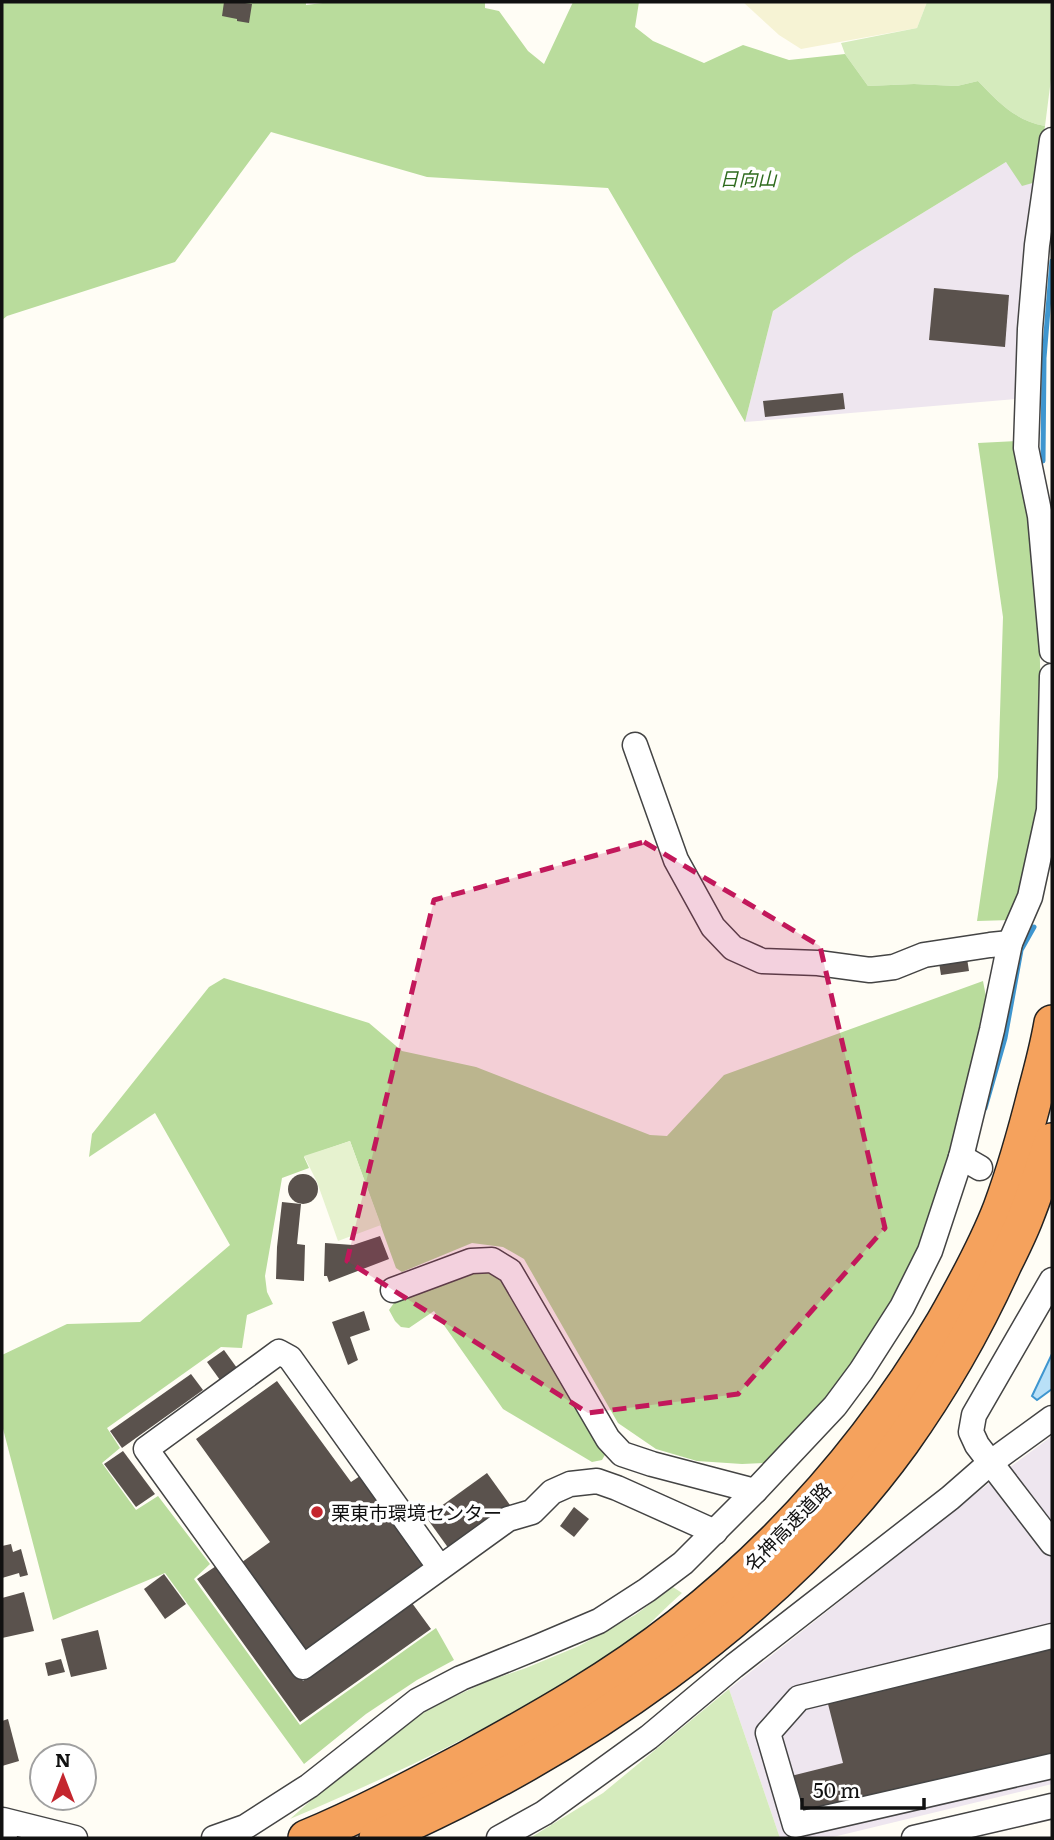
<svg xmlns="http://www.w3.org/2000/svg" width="1054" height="1840" font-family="Literata,'Noto Sans JP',serif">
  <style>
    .industrial { fill: #eee6ef }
    .farmland { fill: #f6f3d4 }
    .green { fill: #d5ebbd }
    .forest { fill: #b9dc9c }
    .pitch { fill: #e6f2cf }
    .water { fill: #b9e0f7; stroke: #3f96cf; stroke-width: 2 }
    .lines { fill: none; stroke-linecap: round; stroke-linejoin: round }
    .stream { stroke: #3f96cf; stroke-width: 5 }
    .building { fill: #5a524d }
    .minor-casing { stroke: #444; stroke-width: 27 }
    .highway-casing { stroke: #222; stroke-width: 38 }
    .minor { stroke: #fff; stroke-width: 24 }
    .highway { stroke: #f5a25d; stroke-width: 35 }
    .marked { fill: #c2185b; fill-opacity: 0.2; stroke: #c2185b; stroke-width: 5; stroke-dasharray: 14 9; stroke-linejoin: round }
    .poi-dot { fill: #c4262e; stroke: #fff; stroke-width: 2.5 }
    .labels { text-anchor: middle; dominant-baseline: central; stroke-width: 7; stroke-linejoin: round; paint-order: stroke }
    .park-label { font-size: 19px; font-style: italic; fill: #2f6b1f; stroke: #fff }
    .poi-label { font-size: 19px; fill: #111; stroke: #fff; text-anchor: start }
    .street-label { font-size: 19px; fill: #111; stroke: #fff }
  </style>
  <rect width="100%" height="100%" fill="#fffdf5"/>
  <g class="industrial">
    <path d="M 1006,162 L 1036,182 L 1016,399 L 745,422 L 773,311 L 854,255 Z"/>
    <path d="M 1052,1436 L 1052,1784 L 829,1838 L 780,1838 L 729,1689 L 993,1480 Z"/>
  </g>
  <path class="farmland" d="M 743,2 L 927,2 L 917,28 L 801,49 L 779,35 Z"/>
  <g class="green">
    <path d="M 927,2 L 1049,2 L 1052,6 L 1052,71 L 1045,126 C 1016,121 998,102 978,81 L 957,86 L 914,84 L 868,86 L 845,54 L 841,43 L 917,28 Z"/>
    <path d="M 673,1587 L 682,1593 C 666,1607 651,1623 635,1637 C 612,1656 584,1670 558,1686 C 473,1738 382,1780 290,1819 L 325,1788 L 416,1717 L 445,1701 L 488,1681 L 526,1668 L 579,1646 L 635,1615 Z"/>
    <path d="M 729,1689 L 780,1838 L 530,1838 L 603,1793 Z"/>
  </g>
  <g class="forest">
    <path d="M 2,2 L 306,2 L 306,5 L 331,2 L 485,2 L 485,8 L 499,11 L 528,51 L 544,64 L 573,2 L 639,2 L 635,27 L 653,41 L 704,63 L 743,45 L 789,60 L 845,54 L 868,86 L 914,84 L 957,86 L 978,81 C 998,102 1016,121 1045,126 L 1036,182 L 1022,186 L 1006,162 L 854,255 L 773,311 L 745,422 L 608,188 L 427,177 L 271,132 L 175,262 L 7,316 L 2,320 Z"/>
    <path d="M 1017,441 C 1035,549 1045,660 1039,769 C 1037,803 1036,837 1029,870 C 1025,887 1017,904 1011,920 L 977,921 L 998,777 L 1003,617 L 978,443 Z"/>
    <path d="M 224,978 L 369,1023 L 402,1051 L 476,1067 L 650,1135 L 667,1136 L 724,1075 L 983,981 L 988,1007 L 947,1158 L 916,1256 L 860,1354 L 819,1408 L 767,1463 L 742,1464 L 697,1461 L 656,1449 L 618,1423 L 524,1259 L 503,1247 L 472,1243 L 402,1272 L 396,1268 L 350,1141 L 304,1157 L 309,1168 L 282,1178 L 265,1276 L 267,1292 L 273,1304 L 247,1315 L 242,1348 L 221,1347 L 107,1428 L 120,1448 L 102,1463 L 136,1510 L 158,1496 L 210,1564 L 194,1579 L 300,1725 L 436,1628 L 454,1660 L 417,1680 L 366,1714 L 304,1764 L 165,1573 L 53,1620 L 2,1425 L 2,1355 L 67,1324 L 140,1322 L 230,1245 L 155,1113 L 89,1157 L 92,1134 L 209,987 Z"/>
    <path d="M 476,1268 L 493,1269 L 503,1279 L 606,1453 L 602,1460 L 592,1462 L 503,1409 L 434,1311 L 409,1328 L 401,1327 L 395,1321 L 389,1310 L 396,1300 Z"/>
  </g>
  <path class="pitch" d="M 350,1141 L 381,1225 L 338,1241 L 317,1182 L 304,1156 Z"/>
  <path class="water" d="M 1052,1354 L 1052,1389 L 1037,1400 L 1032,1396 Z"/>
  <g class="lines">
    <g class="stream">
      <path d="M 1043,461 L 1044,358 L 1052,261"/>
      <path d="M 985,1108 L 1005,1038 L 1021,950 L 1034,927"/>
    </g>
  </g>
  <g class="building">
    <path d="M 224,2 L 246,2 L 245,3 L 252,4 L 249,23 L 237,21 L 237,19 L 222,16 Z"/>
    <path d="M 934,288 L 1009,295 L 1005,347 L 929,340 Z"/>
    <path d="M 843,393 L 845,409 L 765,417 L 763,401 Z"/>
    <path d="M 966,952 L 969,971 L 941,975 L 938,956 Z"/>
    <circle cx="303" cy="1189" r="15"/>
    <path d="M 282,1202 L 301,1204 L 297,1244 L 305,1245 L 304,1281 L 276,1279 L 277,1247 Z"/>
    <path d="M 380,1236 L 389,1259 L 329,1282 L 327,1276 L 324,1276 L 325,1243 L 353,1245 Z"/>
    <path d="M 364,1311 L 370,1330 L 350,1337 L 358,1360 L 348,1365 L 332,1322 Z"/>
    <path d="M 224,1350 L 237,1368 L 220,1380 L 207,1362 Z"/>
    <path d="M 191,1374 L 203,1390 L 122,1448 L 110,1431 Z"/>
    <path d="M 277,1381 L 351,1482 L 360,1476 L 426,1567 L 304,1655 L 238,1565 L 270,1542 L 196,1439 Z"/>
    <path d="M 123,1451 L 155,1494 L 136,1507 L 104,1464 Z"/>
    <path d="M 487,1473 L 510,1505 L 449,1549 L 426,1517 Z"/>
    <path d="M 574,1507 L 589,1519 L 574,1537 L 560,1526 Z"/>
    <path d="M 11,1544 L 13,1552 L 21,1549 L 28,1575 L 20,1577 L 19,1573 L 2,1578 L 2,1546 Z"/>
    <path d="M 219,1564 L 303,1681 L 412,1603 L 431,1629 L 300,1722 L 197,1579 Z"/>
    <path d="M 164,1574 L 186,1604 L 165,1619 L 144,1589 Z"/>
    <path d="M 24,1592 L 34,1631 L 2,1638 L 2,1598 Z"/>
    <path d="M 98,1630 L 107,1669 L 71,1677 L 61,1639 Z"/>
    <path d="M 1052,1645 L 1052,1755 L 800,1816 L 791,1776 L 843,1763 L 827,1700 Z"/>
    <path d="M 61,1659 L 65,1672 L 48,1676 L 45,1663 Z"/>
    <path d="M 8,1719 L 19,1761 L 2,1766 L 2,1721 Z"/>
  </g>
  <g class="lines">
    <defs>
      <g id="minor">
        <path d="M 1052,140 L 1037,245 L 1030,329 L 1026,448 L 1040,516 L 1052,651"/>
        <path d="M 635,745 L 676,860 L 713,927 L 733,948 L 762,961 L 818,963 L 870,970 L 894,967 L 924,955 L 990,945 L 1010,943"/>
        <path d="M 961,1157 L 980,1168"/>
        <path d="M 1052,1280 L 974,1415 L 971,1432 L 977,1445 L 1052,1543"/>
        <path d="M 393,1290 L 471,1261 L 492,1260 L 510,1271 L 608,1439 L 622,1454 L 652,1464 L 755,1491"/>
        <path d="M 440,1568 L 290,1358 L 279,1352 L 146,1449 L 303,1667 L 508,1519 L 532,1512 L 552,1492 L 570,1484 L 597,1481 L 617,1488 L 715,1532"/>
        <path d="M 1052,1636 L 799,1698 L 768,1733 L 795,1825 L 1052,1766"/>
        <path d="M 5,1838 L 3,1820 L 75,1838"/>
        <path d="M 214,1838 L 245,1827 L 309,1786 L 417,1701 L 461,1678 L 540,1646 L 599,1621 L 647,1590 L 683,1563 L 755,1491 L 835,1406 L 861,1371 L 902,1307 L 930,1251 L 961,1157 L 992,1030 L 1010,943 L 1030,897 L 1049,810 L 1052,676"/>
        <path d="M 499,1838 L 544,1813 L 649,1737 L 734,1666 L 950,1498 L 990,1463 L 1052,1418"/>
        <path d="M 914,1838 L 1052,1806"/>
      </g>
      <g id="highway">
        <path d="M 306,1838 C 361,1815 414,1787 467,1759 C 540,1719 613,1678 679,1626 C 786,1542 875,1439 944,1322 C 965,1285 986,1247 1001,1208 C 1015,1170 1026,1131 1036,1091 C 1042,1069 1048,1046 1052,1023"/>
        <path d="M 377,1838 C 571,1754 777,1615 902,1442 C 942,1386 976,1326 1004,1264 C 1012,1248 1020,1232 1026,1216 C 1036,1191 1044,1166 1052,1141"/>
      </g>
    </defs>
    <use href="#minor" class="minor-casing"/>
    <use href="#highway" class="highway-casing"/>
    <use href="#minor" class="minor"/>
    <use href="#highway" class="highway"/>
  </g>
  <path class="marked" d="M 644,842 L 820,946 L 885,1228 L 738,1394 L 588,1413 L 347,1261 L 434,900 Z"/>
  <circle class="poi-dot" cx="317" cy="1512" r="7"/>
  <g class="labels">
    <g class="park-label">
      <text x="748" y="178">日向山</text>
    </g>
    <g class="poi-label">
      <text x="331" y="1512">栗東市環境センター</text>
    </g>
    <g class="street-label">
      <text transform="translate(787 1526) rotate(-46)">名神高速道路</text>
    </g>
  </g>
  <rect width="1054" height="1840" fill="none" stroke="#111111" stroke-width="7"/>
  <g transform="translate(63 1777)"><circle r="33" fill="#ffffff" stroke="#a0a0a0" stroke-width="2"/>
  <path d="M0-5L12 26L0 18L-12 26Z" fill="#c4262e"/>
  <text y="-10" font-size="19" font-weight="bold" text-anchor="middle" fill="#111111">N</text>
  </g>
  <path d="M802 1798v10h122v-10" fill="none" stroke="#111111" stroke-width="3.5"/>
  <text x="813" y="1798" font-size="21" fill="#111111" stroke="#ffffff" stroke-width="5" paint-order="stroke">50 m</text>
</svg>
